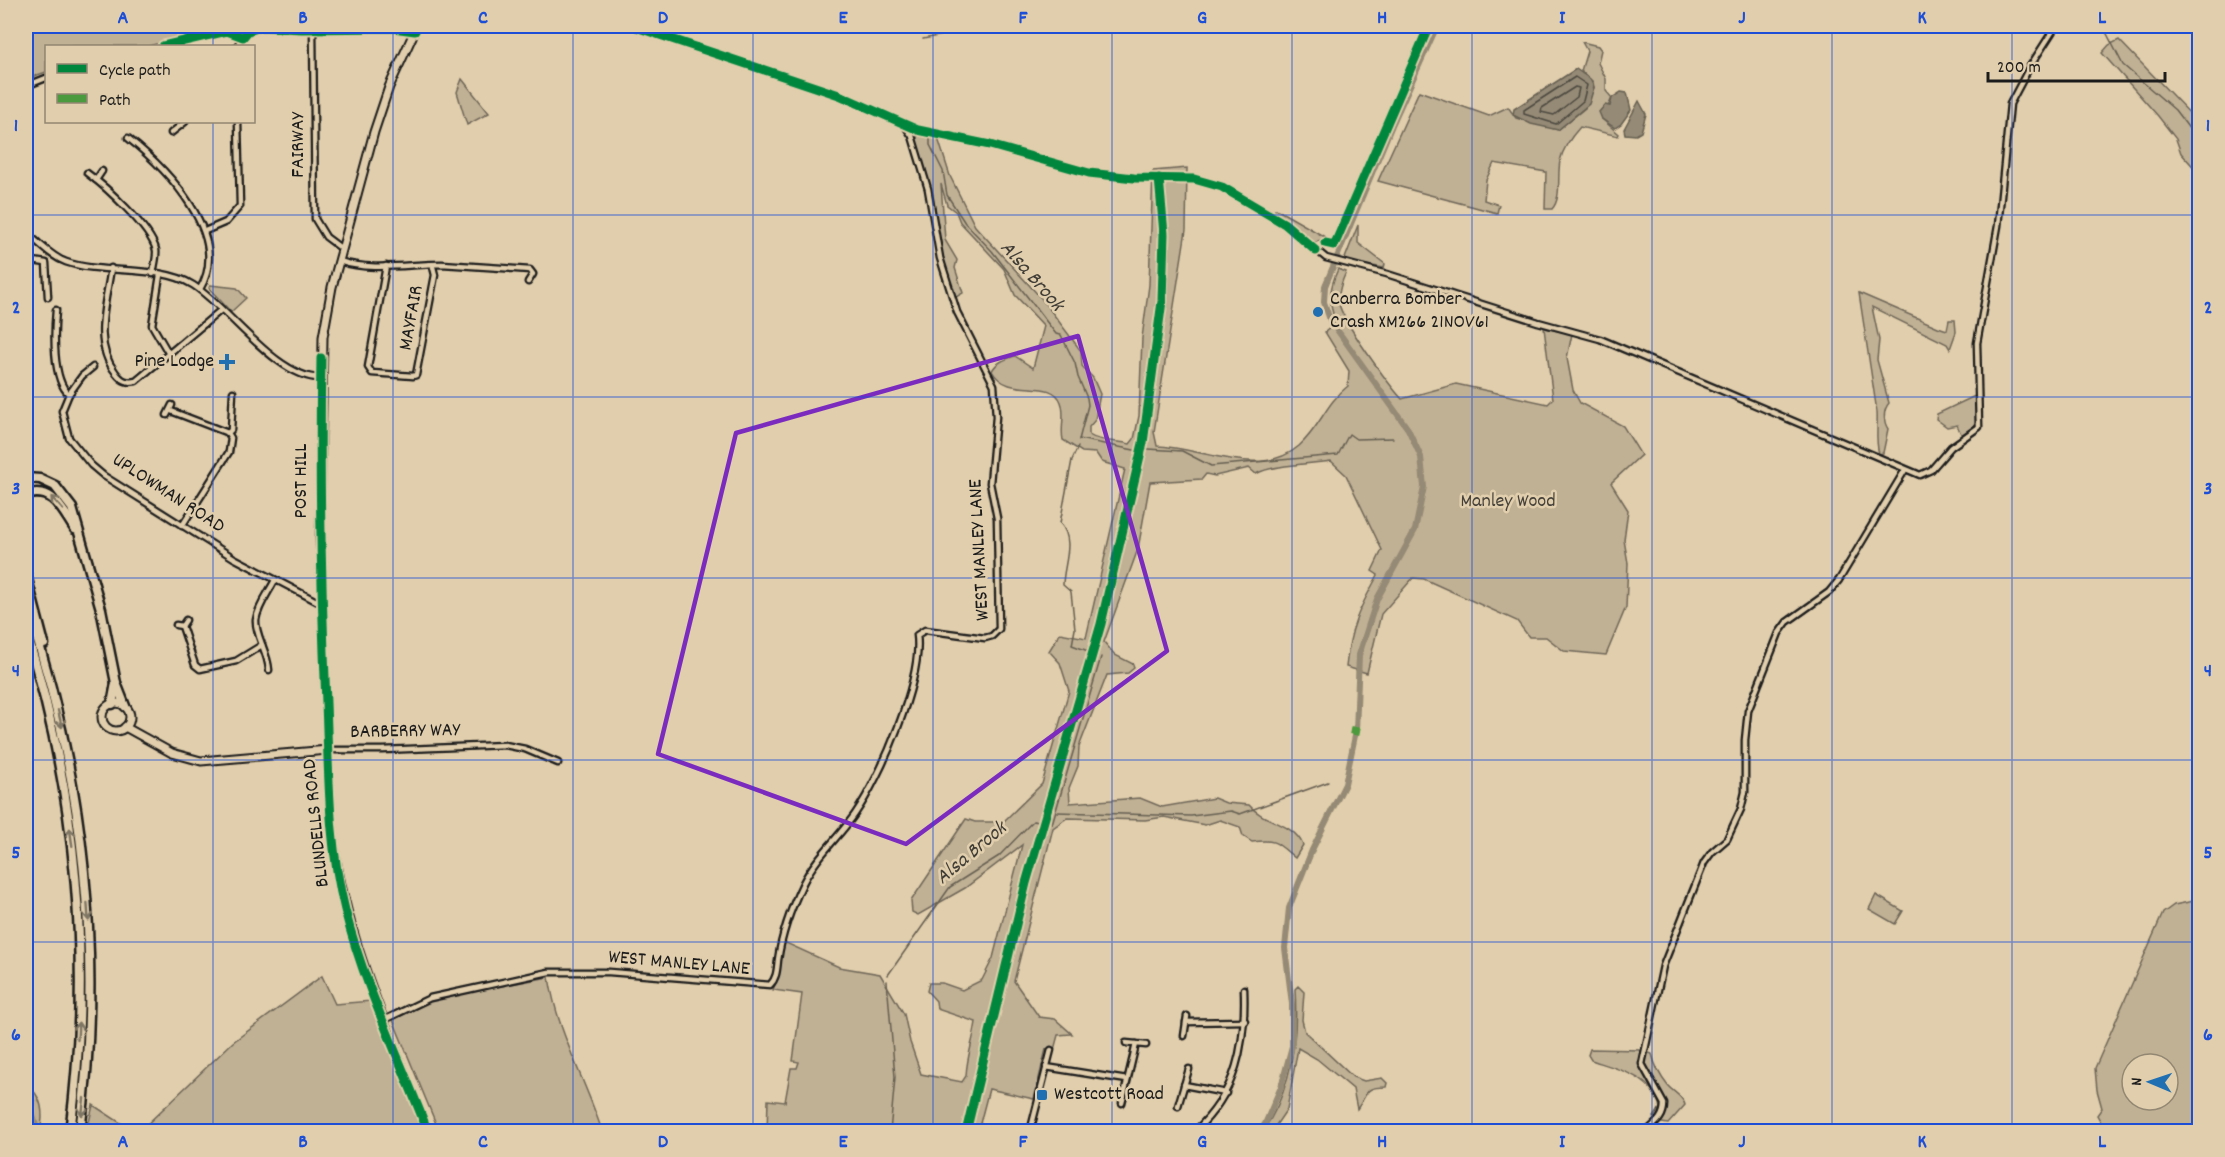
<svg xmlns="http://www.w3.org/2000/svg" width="2225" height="1157" font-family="Dekko,sans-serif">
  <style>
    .green { fill: #c0b194; stroke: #6e6658; stroke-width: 1.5; fill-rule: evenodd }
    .water { fill: #958a75; stroke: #655e51; stroke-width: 1.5 }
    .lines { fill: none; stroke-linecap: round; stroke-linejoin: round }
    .shore { stroke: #4c4840; stroke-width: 1.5 }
    .stream { stroke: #655e51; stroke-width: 1.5 }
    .canal { stroke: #958a75; stroke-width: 6 }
    .river { stroke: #958a75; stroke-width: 10 }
    .street-casing { stroke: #1c1c1c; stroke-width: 9 }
    .secondary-casing { stroke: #1c1c1c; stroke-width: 11 }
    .highway-casing { stroke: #1c1c1c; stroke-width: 13 }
    .street { stroke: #e1ceac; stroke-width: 4.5 }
    .secondary { stroke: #e1ceac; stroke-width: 7 }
    .highway { stroke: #e1ceac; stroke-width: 8 }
    .quiet { stroke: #4c9a3e; stroke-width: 8; stroke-dasharray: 15 8; stroke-linecap: butt }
    .cycleway-casing { stroke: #e1ceac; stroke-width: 13 }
    .cycleway { stroke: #00873e; stroke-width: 9 }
    .oneway { stroke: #7e7564 }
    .marked { fill: none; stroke: #7b2cbf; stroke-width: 4.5; stroke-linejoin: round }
    .grid { fill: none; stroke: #1d4ed8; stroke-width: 1.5; stroke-opacity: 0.55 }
    .poi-dot { fill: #1f6fb2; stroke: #e1ceac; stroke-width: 2 }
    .labels { text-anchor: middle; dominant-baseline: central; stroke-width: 5; stroke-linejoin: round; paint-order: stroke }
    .street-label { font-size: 20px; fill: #1c1c1c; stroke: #e1ceac }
    .poi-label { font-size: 20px; fill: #1c1c1c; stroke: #e1ceac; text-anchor: start }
    .park-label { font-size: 20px; fill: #45413a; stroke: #e1ceac }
    .water-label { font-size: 21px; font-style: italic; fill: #403d37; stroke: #e1ceac }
    .neatline { fill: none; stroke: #1d4ed8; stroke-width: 2 }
    .grid-label { font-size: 20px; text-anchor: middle; font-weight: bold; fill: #1d4ed8 }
  </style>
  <rect width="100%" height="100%" fill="#e1ceac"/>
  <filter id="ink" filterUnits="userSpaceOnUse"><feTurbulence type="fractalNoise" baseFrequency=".0167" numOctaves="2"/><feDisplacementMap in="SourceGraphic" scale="12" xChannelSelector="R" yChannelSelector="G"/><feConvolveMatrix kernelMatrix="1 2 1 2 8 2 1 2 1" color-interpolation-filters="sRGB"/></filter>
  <g filter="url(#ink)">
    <g class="green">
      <path d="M 26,26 L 260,26 L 198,34 L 148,46 L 46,46 L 46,72 L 26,79 Z"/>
      <path d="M 2119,40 L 2199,123 L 2199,173 L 2181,153 L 2176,139 L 2158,116 L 2102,53 L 2109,45 Z"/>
      <path d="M 1582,42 L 1598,46 L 1601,50 L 1598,63 L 1606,79 L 1606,91 L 1612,98 L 1602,119 L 1619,134 L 1618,136 L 1580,127 C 1571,137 1563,148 1560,161 C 1557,176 1562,198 1552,209 L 1545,209 L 1546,172 L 1494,163 L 1486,180 L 1484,200 L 1499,205 L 1497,213 L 1378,181 L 1419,91 L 1489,116 L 1508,107 L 1516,118 L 1558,130 L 1585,108 L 1594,88 L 1593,82 L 1581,71 L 1587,51 Z"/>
      <path d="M 462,79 L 489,113 L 467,125 L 457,92 Z"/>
      <path d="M 921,131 L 937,135 L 950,176 L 975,226 L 1042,299 L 1081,351 L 1082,366 L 1093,378 L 1100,394 L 1095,420 L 1089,427 L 1089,435 C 1099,442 1117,441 1130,444 L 1134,439 L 1139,416 L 1142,338 L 1149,285 L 1153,171 L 1187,168 L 1186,230 L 1154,432 L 1157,446 C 1201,447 1260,480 1299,446 C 1321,426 1325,404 1348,386 L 1349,371 L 1325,332 L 1336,323 C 1328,302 1329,289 1338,269 L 1346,272 C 1342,281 1337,294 1339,304 C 1343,322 1389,385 1402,399 L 1456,384 L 1548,404 L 1553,399 L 1544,328 L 1572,334 L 1567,358 L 1573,390 L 1580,403 L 1623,426 L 1641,455 L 1611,483 L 1628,510 L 1624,540 L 1628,563 L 1626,607 L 1606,655 L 1564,651 L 1546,637 L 1529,637 L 1517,621 L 1424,579 L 1413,578 L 1381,614 L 1367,673 L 1346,667 C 1350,627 1359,609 1378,575 L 1372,571 L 1382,550 L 1346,475 L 1331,461 C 1312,464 1270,465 1256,474 L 1249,468 L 1215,476 L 1206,474 L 1202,479 L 1150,482 L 1138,549 L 1104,642 L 1115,655 L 1133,664 L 1134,668 L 1128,673 L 1107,675 L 1079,747 L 1078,766 L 1069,788 L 1070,803 L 1140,798 L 1162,807 L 1214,798 L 1226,803 L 1249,805 C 1264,823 1293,822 1303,845 L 1295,858 C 1276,842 1276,839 1252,842 L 1243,836 L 1240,827 L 1220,820 L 1205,825 L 1164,817 L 1145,820 L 1067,818 L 1053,828 L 1014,981 L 1039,1017 L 1055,1019 L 1072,1034 L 1058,1035 L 1054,1050 L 1046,1049 L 1034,1099 L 989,1089 L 978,1131 L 767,1132 L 768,1100 L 785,1102 L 791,1068 L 797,1068 L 799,1062 L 793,1061 L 802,994 L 773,990 L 779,974 L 784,942 L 839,967 L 880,974 L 904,1014 L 910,1042 L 921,1074 L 962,1082 L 966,1076 C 967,1055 973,1043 976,1022 L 937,1009 L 936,1001 L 927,991 L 929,983 L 942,983 L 962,990 L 982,980 L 993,958 L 1022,845 L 965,888 L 918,915 L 912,912 L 911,901 L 966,819 L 975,822 L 1003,822 L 1042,784 L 1069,691 L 1060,663 L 1049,651 L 1060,633 L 1086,638 L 1125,469 L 1102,462 L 1096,453 L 1082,452 L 1063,440 C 1060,428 1066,415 1061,402 C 1051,376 1009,401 992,371 C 996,362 1006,359 1015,356 L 1033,368 L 1044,326 L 1015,295 L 1004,269 L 960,222 L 956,212 L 947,205 L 941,184 L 945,240 L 957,260 L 955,268 L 963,293 L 956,297 L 953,294 L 938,237 L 928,179 L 917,146 L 916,139 Z"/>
      <path d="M 1276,209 L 1325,237 L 1313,244 L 1274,211 Z"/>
      <path d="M 1358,225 L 1358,243 L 1385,264 L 1384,268 L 1344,261 Z"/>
      <path d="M 210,285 L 237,288 L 246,298 L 231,312 L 209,288 Z"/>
      <path d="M 1859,293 L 1938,327 L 1947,330 L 1949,320 L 1955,320 L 1956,332 L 1950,349 L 1947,344 L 1872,307 L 1879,340 L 1877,360 L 1889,403 C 1883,410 1883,421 1888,429 L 1883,453 L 1879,454 C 1875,440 1878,426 1877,412 C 1871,372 1865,332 1859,293 Z"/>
      <path d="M 1977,395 C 1977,416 1982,424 1962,436 L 1957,425 L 1947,427 L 1936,419 L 1937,414 Z"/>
      <path d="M 1876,895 L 1903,911 L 1895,924 L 1869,909 Z"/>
      <path d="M 2199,900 L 2198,1131 L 2106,1131 L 2097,1115 L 2102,1108 L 2097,1090 L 2095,1068 L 2163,913 L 2174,905 ZM 2132,1064 L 2168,1064 L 2168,1100 L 2132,1100 Z"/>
      <path d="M 322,976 L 335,1004 L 372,1001 L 423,1131 L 134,1131 L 142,1129 L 233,1042 Z"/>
      <path d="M 549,977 C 557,1032 585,1079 602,1131 L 439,1131 L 393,1020 L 433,999 Z"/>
      <path d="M 1298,986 L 1304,992 L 1302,1020 L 1305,1032 L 1353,1077 L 1364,1081 L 1382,1078 L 1387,1083 L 1386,1087 C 1363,1087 1369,1093 1357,1109 L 1353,1089 L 1317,1059 L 1298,1048 L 1287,1109 L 1272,1131 L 1263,1131 C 1292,1090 1298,1038 1295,989 Z"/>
      <path d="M 1590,1049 L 1641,1050 L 1652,1054 C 1655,1067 1660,1076 1668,1086 C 1674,1093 1683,1096 1685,1105 L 1668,1124 L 1662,1123 L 1654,1117 L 1660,1108 C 1653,1076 1618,1069 1591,1060 L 1588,1055 Z"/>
      <path d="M 26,1086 C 43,1094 44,1115 40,1131 L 26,1131 Z"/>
      <path d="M 93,1105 L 133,1131 L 87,1131 Z"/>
    </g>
    <g class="water">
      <path d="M 1576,69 L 1590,79 L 1594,87 L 1589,104 L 1558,130 L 1531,124 L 1513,115 L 1514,109 Z"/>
      <path d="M 1621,92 L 1627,93 L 1631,110 L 1621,124 L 1615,128 L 1602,119 L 1599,112 L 1605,105 L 1610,106 L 1612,98 Z"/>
      <path d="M 1639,101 L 1646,114 L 1641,132 L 1636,135 L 1625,134 L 1624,129 Z"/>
    </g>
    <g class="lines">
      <g class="shore">
        <path d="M 1575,77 L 1587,85 L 1583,101 L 1556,124 L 1524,114 L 1524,110 Z"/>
        <path d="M 1575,87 L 1579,88 L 1577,97 L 1554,115 L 1541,112 L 1542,108 Z"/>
      </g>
      <g class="stream">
        <path d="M 2103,26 L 2123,65 L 2175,110 L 2200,143"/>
        <path d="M 923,39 L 988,26"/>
        <path d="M 930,140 L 930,145 L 943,171 L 947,195 L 965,223 L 992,251 L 1056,334 L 1061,335 L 1075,363 L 1078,377 L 1087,398 L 1088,405 L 1079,440"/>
        <path d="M 1079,439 L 1134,450"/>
        <path d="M 1078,447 L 1072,460 L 1060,523 C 1076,541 1063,565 1063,585 L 1071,592 L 1075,629 L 1072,645 L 1088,651"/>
        <path d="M 1148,449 L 1182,451 L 1211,466 L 1338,455 L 1349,434 L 1356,439 L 1393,438"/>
        <path d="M 1057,812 L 1191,816 L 1231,811 L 1240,814 L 1328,782"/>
        <path d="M 1052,824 L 1101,657"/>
        <path d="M 888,975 L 950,887 L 999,856 L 1033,821 L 1039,822"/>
        <path d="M 887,981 L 895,1077 L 890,1132"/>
        <path d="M 962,1132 L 989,1016"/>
      </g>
      <path class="canal" d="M 1259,1132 L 1265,1124 L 1281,1087 L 1292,1046 L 1292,1004 L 1285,948 L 1289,908 L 1312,850 L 1345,784 L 1356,731 L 1359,655 L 1377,599 L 1415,530 L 1424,487 L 1421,457 L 1408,429 L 1330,320 L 1324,302 L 1325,286 L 1392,125 L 1437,26"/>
      <path class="river" d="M 26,1096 L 31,1103 L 29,1110 L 36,1132"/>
      <defs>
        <g id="street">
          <path d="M 633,26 L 839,95 L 918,130 L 990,145 L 1089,173 L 1134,178 L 1194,179 L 1222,187 L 1285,224 L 1326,258 L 1387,274 L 1538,322 L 1600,339 L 1920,475 L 1931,470 L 1951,447 L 1979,427 L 1977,343 L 1998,226 L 2010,104 L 2029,68 L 2056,26"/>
          <path d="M 313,29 L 315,219 L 326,237 L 342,249"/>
          <path d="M 163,46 L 227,31 L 243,37 L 248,31 L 261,27 L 302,29 L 393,28 L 415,31"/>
          <path d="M 237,46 L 243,37"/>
          <path d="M 26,86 L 46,78"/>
          <path d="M 171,133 L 185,122"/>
          <path d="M 128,138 C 167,169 232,236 200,289"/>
          <path d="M 87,173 C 105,186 151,228 156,250 C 157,257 154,266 153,274"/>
          <path d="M 96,180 L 102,171"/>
          <path d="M 205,231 L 226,222 L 240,206 L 238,122"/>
          <path d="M 26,233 C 39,242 51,257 66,262 C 103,275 160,264 193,285 C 228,307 277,379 321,378"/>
          <path d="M 26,260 L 46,263 L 48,297"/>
          <path d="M 339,261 C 371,272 410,264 442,264 L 530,270 L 533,274 L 528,282"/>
          <path d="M 386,266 L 368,367 L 372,373 L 413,376 L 416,375 L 435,275 L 433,267"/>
          <path d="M 111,268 C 106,304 92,343 116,373 C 122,381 127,383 136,381 L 221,310"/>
          <path d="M 160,275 L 152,325 L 169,354"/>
          <path d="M 56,310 C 54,331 52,380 69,394 L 62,411 L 69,438 L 91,465 L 104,476 L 234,558 L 322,604"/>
          <path d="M 69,394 L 82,376 L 93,367"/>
          <path d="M 171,411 L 228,433"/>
          <path d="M 167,415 L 172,405"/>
          <path d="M 182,526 L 229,452 L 231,438 L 228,433 L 231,430 L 233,392"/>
          <path d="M 176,625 L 182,626 L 186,620"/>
          <path d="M 182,626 L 195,665 L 200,669 L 236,661 L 262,645"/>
          <path d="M 269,670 C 268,652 255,635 256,620 C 258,606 269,592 275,580"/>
          <path d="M 328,750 L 383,750 L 505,745 L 525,749 L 558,763"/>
          <path d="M 384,1020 L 430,998 L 549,972 L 609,972 L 770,985 C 777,978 777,969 778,960 C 782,932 791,908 803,883 C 816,857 839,837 855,814 C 881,777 923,679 917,635 L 925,630 L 985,638 L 992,636 L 999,629 L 997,518 L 990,483 L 996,417 L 994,385 L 957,312 L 940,258 L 928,189 L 912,136 L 903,123"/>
          <path d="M 1186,1022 L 1245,1021"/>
          <path d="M 1184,1036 L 1187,1016"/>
          <path d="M 1126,1043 L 1146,1045"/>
          <path d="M 1046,1067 L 1127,1080"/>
          <path d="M 1184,1085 L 1226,1093"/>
          <path d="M 1122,1103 L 1136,1044"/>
          <path d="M 1178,1106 L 1189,1069"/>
          <path d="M 1030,1132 L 1051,1050"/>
          <path d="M 1194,1132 C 1237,1093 1246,1044 1244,989"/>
          <path d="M 1646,1132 C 1656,1123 1664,1118 1664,1104 L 1642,1064 L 1663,966 L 1704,863 L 1712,852 L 1727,839 L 1741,809 L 1745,792 L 1745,740 L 1748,711 L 1779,633 L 1787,622 L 1829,592 L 1839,580 L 1905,470"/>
        </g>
        <g id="secondary">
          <path d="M 417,26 L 389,87 L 374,132 L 332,287 L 323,337 L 320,537 L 330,810 C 338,924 387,1026 428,1132"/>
          <circle cx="116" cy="717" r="14"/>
          <path d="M 125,727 L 172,753 L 201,761 L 328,750"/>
        </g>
        <g id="highway">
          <path d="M 26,478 L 40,479 L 55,486 L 72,508 L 101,609 L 116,683 L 125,706"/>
          <path d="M 26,495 C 53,486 62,510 75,529"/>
          <path d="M 26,575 L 44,644"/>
          <path d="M 26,603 C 83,774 103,952 80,1132"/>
          <path d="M 26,632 C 77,793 92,964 70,1132"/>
          <path d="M 112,704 L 116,683"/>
        </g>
      </defs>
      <use href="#street" class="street-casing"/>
      <use href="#secondary" class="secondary-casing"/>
      <use href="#highway" class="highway-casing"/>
      <use href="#street" class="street"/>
      <use href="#secondary" class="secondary"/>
      <use href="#highway" class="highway"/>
      <path class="quiet" d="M 1350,730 L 1360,732"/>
      <defs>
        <g id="cycleway">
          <path d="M 633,26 L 839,95 L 918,130 L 990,145 L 1089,173 L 1134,178 L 1194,179 L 1222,187 L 1285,224 L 1316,251"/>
          <path d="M 163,46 L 227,31 L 243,37 L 248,31 L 261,27 L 302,29 L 393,28 L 415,31 L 417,26"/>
          <path d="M 1325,243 L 1334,245 L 1337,239 L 1429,26"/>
          <path d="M 321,358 C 319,473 321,588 326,703 C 329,772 328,843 345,910 C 364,986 400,1059 428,1132"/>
          <path d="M 966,1132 L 1026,883 L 1101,624 L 1143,443 L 1162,301 L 1164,234 L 1159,178"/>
        </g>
      </defs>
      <use href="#cycleway" class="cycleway-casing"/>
      <use href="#cycleway" class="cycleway"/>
    </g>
    <defs><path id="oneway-shaft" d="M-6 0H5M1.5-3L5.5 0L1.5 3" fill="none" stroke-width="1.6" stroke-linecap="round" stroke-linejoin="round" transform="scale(1.5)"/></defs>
    <g class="oneway">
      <use href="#oneway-shaft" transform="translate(57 503) rotate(-132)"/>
      <use href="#oneway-shaft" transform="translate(60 719) rotate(77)"/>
      <use href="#oneway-shaft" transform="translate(71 837) rotate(-98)"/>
      <use href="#oneway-shaft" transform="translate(88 912) rotate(86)"/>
      <use href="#oneway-shaft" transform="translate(78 1031) rotate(-87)"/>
      <use href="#oneway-shaft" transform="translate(83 1107) rotate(97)"/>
    </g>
  </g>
  <path class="marked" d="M 1078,336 L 1167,651 L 906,844 L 658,754 L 736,433 Z"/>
  <path class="grid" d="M 213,26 L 213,46M 393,26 L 393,1132M 573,26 L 573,1132M 753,26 L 753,1132M 933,26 L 933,1132M 1112,26 L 1112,1132M 1292,26 L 1292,1132M 1472,26 L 1472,1132M 1652,26 L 1652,1132M 1832,26 L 1832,1132M 2012,26 L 2012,1132M 213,122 L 213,1132M 26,215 L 2200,215M 26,397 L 2200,397M 26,578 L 2200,578M 26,760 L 2200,760M 26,942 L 2200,942"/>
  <g class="poi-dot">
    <circle cx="1318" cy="312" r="6"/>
    <path d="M224 353h6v6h6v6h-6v6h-6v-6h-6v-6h6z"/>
    <rect x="1036" y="1089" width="12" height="12" rx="3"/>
  </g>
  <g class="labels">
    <g class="street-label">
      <text transform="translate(299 145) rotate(-90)">FAIRWAY</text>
      <text transform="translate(412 318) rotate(-80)">MAYFAIR</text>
      <text transform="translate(302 481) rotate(-90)">POST HILL</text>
      <text transform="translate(168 494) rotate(33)">UPLOWMAN ROAD</text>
      <text transform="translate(980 550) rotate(-93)">WEST MANLEY LANE</text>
      <text transform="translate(405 732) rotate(-1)">BARBERRY WAY</text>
      <text transform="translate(317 823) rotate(-96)">BLUNDELLS ROAD</text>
      <text transform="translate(679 964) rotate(5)">WEST MANLEY LANE</text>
    </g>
    <g class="poi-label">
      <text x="1330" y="300">Canberra Bomber<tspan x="1330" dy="23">Crash XM266 21NOV61</tspan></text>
      <text x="214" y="362" text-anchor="end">Pine Lodge</text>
      <text x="1054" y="1095">Westcott Road</text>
    </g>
    <g class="park-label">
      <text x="1508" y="502">Manley Wood</text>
    </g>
    <g class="water-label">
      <text transform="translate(1031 277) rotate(49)">Alsa Brook</text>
      <text transform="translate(972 854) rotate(-40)">Alsa Brook</text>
    </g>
  </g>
  <rect width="2225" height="1157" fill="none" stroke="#e1ceac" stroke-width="66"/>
  <rect x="45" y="45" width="210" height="78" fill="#e1ceac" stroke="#928772" stroke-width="1.5"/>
  <rect x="57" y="64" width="30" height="9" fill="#00873e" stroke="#928772" stroke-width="1.5"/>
  <text x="99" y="75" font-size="18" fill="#1c1c1c">Cycle path</text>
  <rect x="57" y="94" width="30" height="9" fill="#4c9a3e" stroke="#928772" stroke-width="1.5"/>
  <text x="99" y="105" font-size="18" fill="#1c1c1c">Path</text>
  <g transform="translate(2150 1082) rotate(272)"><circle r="28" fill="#e1ceac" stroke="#928772" stroke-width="1.5"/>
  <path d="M0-4.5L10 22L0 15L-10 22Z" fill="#1f6fb2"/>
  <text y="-9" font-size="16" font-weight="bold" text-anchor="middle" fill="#1c1c1c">N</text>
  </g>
  <path d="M1988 72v9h177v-9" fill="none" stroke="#1c1c1c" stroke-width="3"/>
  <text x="1997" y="72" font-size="18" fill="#1c1c1c" stroke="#e1ceac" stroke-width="4.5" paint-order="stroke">200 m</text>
  <rect x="33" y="33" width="2159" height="1091" class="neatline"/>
  <g class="grid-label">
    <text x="123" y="23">A</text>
    <text x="303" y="23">B</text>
    <text x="483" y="23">C</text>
    <text x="663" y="23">D</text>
    <text x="843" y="23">E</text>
    <text x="1023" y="23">F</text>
    <text x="1202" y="23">G</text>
    <text x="1382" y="23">H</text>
    <text x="1562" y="23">I</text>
    <text x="1742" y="23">J</text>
    <text x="1922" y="23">K</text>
    <text x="2102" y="23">L</text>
    <text x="16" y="131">1</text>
    <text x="2208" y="131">1</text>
    <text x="16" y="313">2</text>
    <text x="2208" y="313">2</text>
    <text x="16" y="494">3</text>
    <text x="2208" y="494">3</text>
    <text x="16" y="676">4</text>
    <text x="2208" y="676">4</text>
    <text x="16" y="858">5</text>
    <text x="2208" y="858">5</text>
    <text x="16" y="1040">6</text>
    <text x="2208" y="1040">6</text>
    <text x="123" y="1147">A</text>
    <text x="303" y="1147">B</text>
    <text x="483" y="1147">C</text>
    <text x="663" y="1147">D</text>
    <text x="843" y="1147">E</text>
    <text x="1023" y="1147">F</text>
    <text x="1202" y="1147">G</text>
    <text x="1382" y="1147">H</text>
    <text x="1562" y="1147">I</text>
    <text x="1742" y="1147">J</text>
    <text x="1922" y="1147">K</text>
    <text x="2102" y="1147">L</text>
  </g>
</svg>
